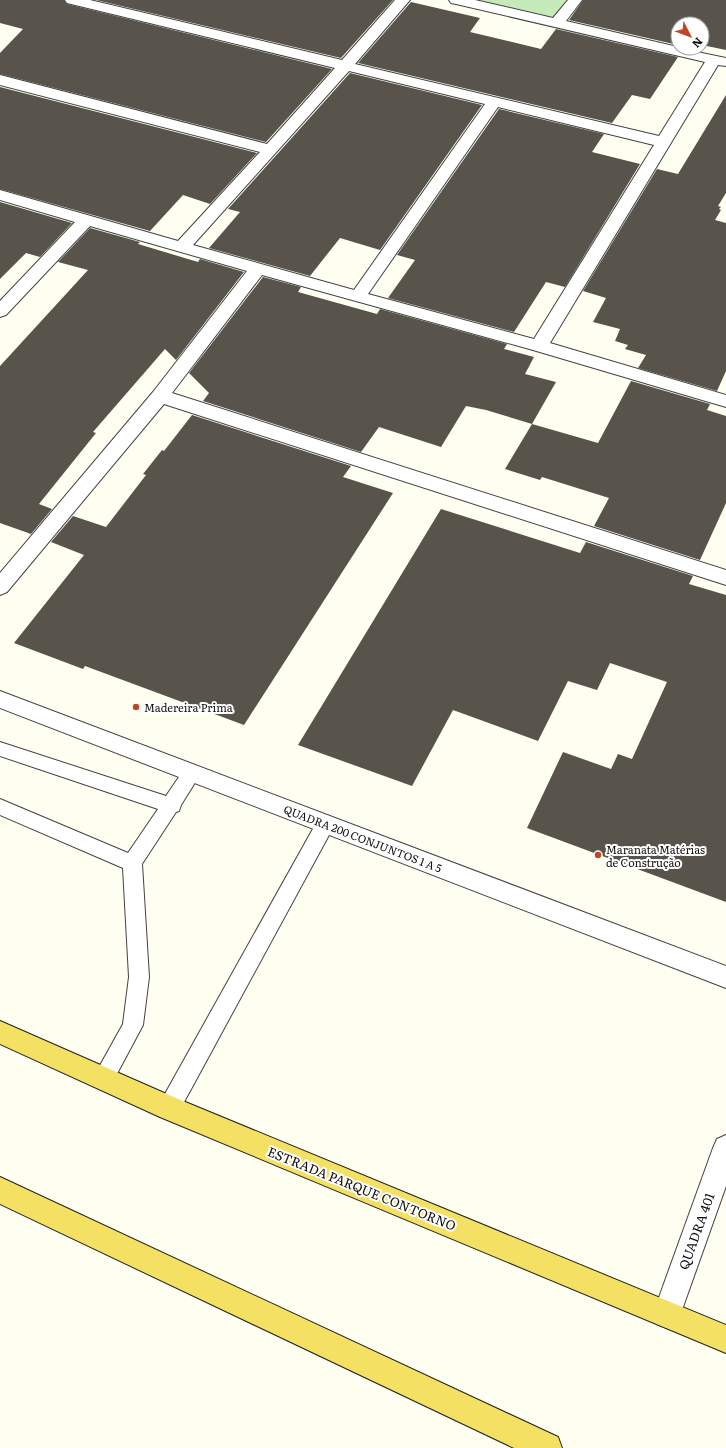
<svg xmlns="http://www.w3.org/2000/svg" width="726" height="1448" font-family="Literata,serif">
  <style>
    .green { fill: #c7eaba }
    .building { fill: #58534b }
    .lines { fill: none; stroke-linecap: round; stroke-linejoin: round }
    .service-casing { stroke: #424242; stroke-width: 2 }
    .minor-casing { stroke: #424242; stroke-width: 2 }
    .tertiary-casing { stroke: #424242; stroke-width: 2 }
    .trunk-casing { stroke: #202020; stroke-width: 2 }
    .service { fill: #fff; fill-rule: evenodd }
    .minor { fill: #fff; fill-rule: evenodd }
    .tertiary { fill: #fff; fill-rule: evenodd }
    .trunk { fill: #f4e062; fill-rule: evenodd }
    .poi-dot { fill: #bf4727; stroke: #fff; stroke-width: 1.5 }
    .labels { text-anchor: middle; dominant-baseline: central; stroke-width: 4; stroke-linejoin: round; paint-order: stroke }
    .poi-label { font-size: 11px; fill: #0f0f0f; stroke: #fff; text-anchor: start }
    .street-label { font-size: 11px; fill: #0f0f0f; stroke: #fff }
    .near-street-label { font-size: 13px; fill: #0f0f0f; stroke: #fff }
  </style>
  <rect width="100%" height="100%" fill="#fefff1"/>
  <path class="green" d="M 476,0 L 567,0 L 553,17 Z"/>
  <g class="building">
    <path d="M 0,0 L 64,0 L 67,4 L 332,69 L 266,142 L 0,74 L 0,53 L 23,29 L 0,23 Z"/>
    <path d="M 96,0 L 393,0 L 341,58 Z"/>
    <path d="M 583,0 L 726,0 L 726,50 L 702,45 L 702,24 L 678,24 L 678,45 L 569,20 Z"/>
    <path d="M 411,2 L 480,18 L 470,32 L 541,49 L 556,29 L 678,57 L 650,99 L 632,95 L 612,123 L 358,63 Z"/>
    <path d="M 350,73 L 482,105 L 380,250 L 340,238 L 310,276 L 209,248 L 240,212 L 228,209 Z"/>
    <path d="M 0,87 L 257,153 L 210,204 L 183,195 L 150,231 L 0,189 Z"/>
    <path d="M 726,95 L 726,193 L 718,206 L 721,207 L 719,209 L 721,210 L 715,220 L 726,223 L 726,371 L 717,391 L 638,368 L 646,355 L 625,349 L 628,345 L 615,341 L 620,329 L 593,322 L 606,298 L 583,291 L 657,169 L 678,174 Z"/>
    <path d="M 499,109 L 604,134 L 592,152 L 640,164 L 565,287 L 546,282 L 514,332 L 388,298 L 415,260 L 397,255 Z"/>
    <path d="M 0,202 L 72,223 L 40,257 L 26,253 L 0,279 Z"/>
    <path d="M 90,228 L 140,242 L 138,244 L 198,262 L 200,259 L 244,272 L 176,360 L 165,349 L 93,432 L 96,433 L 39,504 L 52,509 L 31,534 L 0,523 L 0,366 L 88,270 L 58,262 Z"/>
    <path d="M 263,277 L 301,287 L 298,292 L 377,314 L 380,309 L 507,344 L 504,349 L 534,357 L 525,374 L 556,382 L 532,424 L 486,410 L 466,406 L 441,447 L 379,427 L 361,452 L 203,401 L 209,393 L 189,373 Z"/>
    <path d="M 631,381 L 710,404 L 707,410 L 726,416 L 726,503 L 700,560 L 594,526 L 609,498 L 542,477 L 540,480 L 505,469 L 532,424 L 598,443 Z"/>
    <path d="M 192,415 L 351,466 L 343,477 L 393,493 L 244,725 L 85,666 L 83,669 L 14,643 L 84,555 L 51,542 L 73,516 L 106,527 L 146,475 L 143,474 L 162,450 L 164,451 Z"/>
    <path d="M 441,509 L 580,553 L 586,542 L 693,576 L 689,584 L 726,595 L 726,902 L 527,828 L 563,752 L 611,769 L 618,754 L 632,759 L 667,682 L 610,663 L 597,690 L 568,681 L 538,741 L 453,710 L 412,786 L 298,745 Z"/>
  </g>
  <g class="lines">
    <defs>
      <g id="service">
        <path d="M 0,742 L 166,796 L 185,768 L 192,766 L 199,768 L 201,773 L 181,805 L 179,811 L 176,812 L 142,864 L 149,977 L 143,1025 L 111,1085 L 104,1088 L 97,1085 L 93,1078 L 123,1024 L 129,977 L 123,868 L 0,815 L 0,799 L 128,853 L 158,809 L 0,756 Z"/>
        <path d="M 326,816 L 333,818 L 335,824 L 177,1115 L 169,1118 L 161,1115 L 158,1108 L 161,1101 L 319,818 Z"/>
      </g>
      <path id="minor" d="M 65,0 L 90,0 L 342,60 L 395,0 L 410,0 L 355,64 L 659,136 L 705,62 L 456,4 L 451,3 L 449,0 L 475,0 L 553,18 L 568,0 L 582,0 L 566,21 L 678,47 L 678,48 L 726,58 L 726,66 L 718,65 L 550,343 L 726,395 L 726,407 L 533,350 L 262,275 L 172,393 L 726,570 L 726,585 L 164,404 L 7,592 L 0,595 L 0,573 L 153,392 L 247,271 L 90,226 L 6,315 L 0,317 L 0,301 L 75,222 L 0,200 L 0,190 L 178,241 L 260,152 L 0,85 L 0,75 L 267,144 L 335,68 L 67,3 ZM 349,71 L 485,104 L 354,290 L 193,245 ZM 498,107 L 654,145 L 534,339 L 368,294 Z"/>
      <g id="tertiary">
        <path d="M 0,691 L 726,966 L 726,988 L 0,708 Z"/>
        <path d="M 726,1135 L 726,1186 L 677,1324 L 667,1328 L 657,1324 L 653,1314 L 713,1148 L 717,1139 Z"/>
      </g>
      <g id="trunk">
        <path d="M 0,1021 L 178,1099 L 726,1325 L 726,1353 L 160,1117 L 0,1044 Z"/>
        <path d="M 0,1177 L 558,1437 L 562,1448 L 514,1448 L 0,1204 Z"/>
      </g>
    </defs>
    <use href="#service" class="service-casing"/>
    <use href="#minor" class="minor-casing"/>
    <use href="#tertiary" class="tertiary-casing"/>
    <use href="#trunk" class="trunk-casing"/>
    <use href="#service" class="service"/>
    <use href="#minor" class="minor"/>
    <use href="#tertiary" class="tertiary"/>
    <use href="#trunk" class="trunk"/>
  </g>
  <g class="poi-dot">
    <circle cx="136" cy="707" r="4"/>
    <circle cx="598" cy="855" r="4"/>
  </g>
  <g class="labels">
    <g class="poi-label">
      <text x="144" y="707">Madereira Prima</text>
      <text x="606" y="849">Maranata Matérias<tspan x="606" dy="13">de Construção</tspan></text>
    </g>
    <g class="street-label">
      <text transform="translate(363 838) rotate(21)">QUADRA 200 CONJUNTOS 1 A 5</text>
    </g>
    <g class="near-street-label">
      <text transform="translate(362 1188) rotate(22)">ESTRADA PARQUE CONTORNO</text>
      <text transform="translate(696 1231) rotate(-70)">QUADRA 401</text>
    </g>
  </g>
  <g transform="translate(690 36) rotate(132)"><circle r="19" fill="#ffffff" stroke="#9f9f9f"/>
  <path d="M0-3L7 15L0 10L-7 15Z" fill="#bf4727"/>
  <text y="-6" font-size="11" font-weight="bold" text-anchor="middle" fill="#0f0f0f">N</text>
  </g>
</svg>
